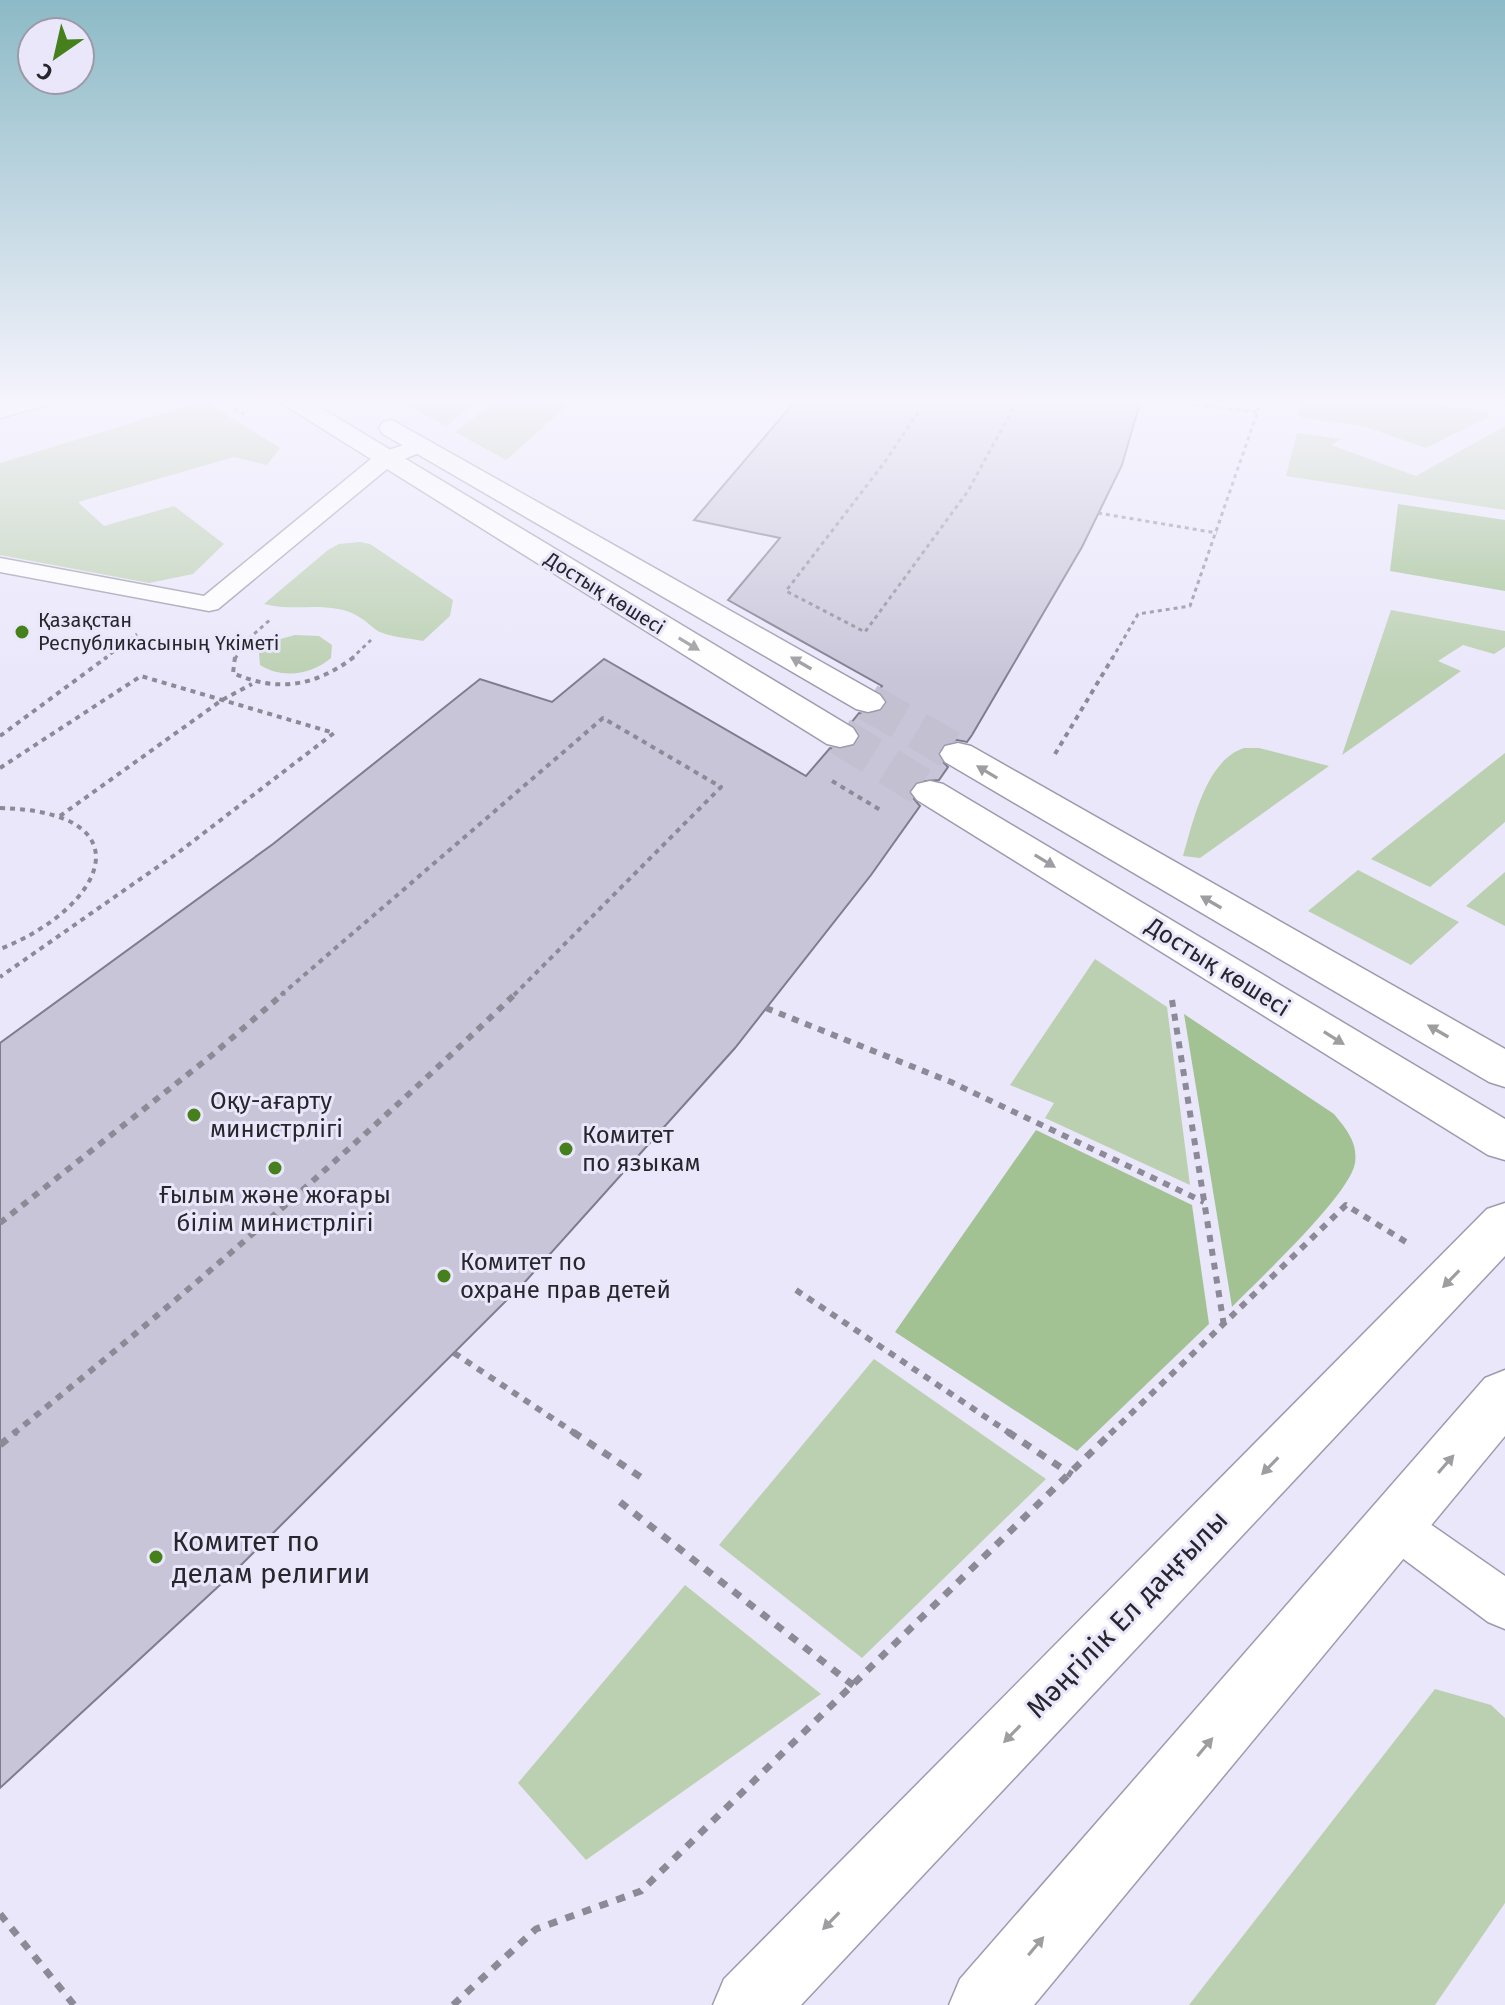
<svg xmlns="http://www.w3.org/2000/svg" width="1505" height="2005" font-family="'Fira Sans',sans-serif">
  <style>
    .green { fill: #bbd0b1 }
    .forest { fill: #a2c293 }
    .building { fill: #c8c5d9; stroke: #7f7c8e; stroke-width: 2 }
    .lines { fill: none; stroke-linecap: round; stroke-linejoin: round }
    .tertiary-tunnel { stroke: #c3c0d2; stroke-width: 38; stroke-dasharray: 38 19; stroke-linecap: butt }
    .service-casing { stroke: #9d9bae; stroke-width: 3 }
    .tertiary-casing { stroke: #9d9bae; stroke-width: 3 }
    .secondary-casing { stroke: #9d9bae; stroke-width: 3 }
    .path-far3 { stroke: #8c8a97; stroke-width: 3; stroke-dasharray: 4 4; stroke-linecap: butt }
    .path-far2 { stroke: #8c8a97; stroke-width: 4; stroke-dasharray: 5 5; stroke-linecap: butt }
    .path-far1 { stroke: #8c8a97; stroke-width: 6; stroke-dasharray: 7 7; stroke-linecap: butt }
    .path { stroke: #8c8a97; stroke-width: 7; stroke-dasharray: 9 9; stroke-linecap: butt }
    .service { fill: #fff; fill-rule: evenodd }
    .tertiary { fill: #fff; fill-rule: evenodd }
    .secondary { fill: #fff; fill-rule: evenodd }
    .oneway { fill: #9e9da0 }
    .poi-dot { fill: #45801c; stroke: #eae7fb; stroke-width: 3 }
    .labels { text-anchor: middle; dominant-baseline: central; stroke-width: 6; stroke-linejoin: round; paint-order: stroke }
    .far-street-label { font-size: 20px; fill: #27262d; stroke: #eae7fb }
    .far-poi-label { font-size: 20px; fill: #27262d; stroke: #eae7fb; text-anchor: start }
    .street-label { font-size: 24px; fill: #27262d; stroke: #eae7fb }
    .poi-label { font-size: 24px; fill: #27262d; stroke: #eae7fb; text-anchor: start }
    .near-poi-label { font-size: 28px; fill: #27262d; stroke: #eae7fb; text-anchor: start }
    .near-street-label { font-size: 28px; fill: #27262d; stroke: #eae7fb }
  </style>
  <rect width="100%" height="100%" fill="#eae7fb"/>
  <g class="green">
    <path d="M 404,399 L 480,399 L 446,426 L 400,402 Z"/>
    <path d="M 498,399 L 528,399 L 567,406 L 506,460 L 455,432 Z"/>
    <path d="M 1300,399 L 1376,399 L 1489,411 L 1488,417 L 1426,448 L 1366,427 L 1299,417 Z"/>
    <path d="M 204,401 L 280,448 L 267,465 L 234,457 L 78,502 L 104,526 L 174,506 L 224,544 L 193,574 L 149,583 L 0,555 L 0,463 Z"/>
    <path d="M 1505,426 L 1505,510 L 1286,476 L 1297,433 L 1341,439 L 1331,445 L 1416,476 Z"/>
    <path d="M 360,542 L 370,544 L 453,600 L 450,616 L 423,641 C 410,638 385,637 375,629 C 363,619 355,612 338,609 C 311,604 293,611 264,604 L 328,550 L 339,544 Z"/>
    <path d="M 1391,610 L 1505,631 L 1505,647 L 1494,654 L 1463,645 L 1438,661 L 1461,671 L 1342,755 Z"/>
    <path d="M 295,635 L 319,636 L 332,645 L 331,658 C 311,675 282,679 260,665 L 259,653 L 273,641 Z"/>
    <path d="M 1244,748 L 1259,748 L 1329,766 L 1200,858 L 1183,856 C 1193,822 1206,760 1244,748 Z"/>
    <path d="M 1505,753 L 1505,822 L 1430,887 L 1371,859 Z"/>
    <path d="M 1358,870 L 1459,922 L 1411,965 L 1308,911 Z"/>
    <path d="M 1505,872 L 1505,926 L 1466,906 Z"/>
    <path d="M 1095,959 L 1167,1007 L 1190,1185 L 1045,1118 L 1054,1103 L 1010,1085 Z"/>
    <path d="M 874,1359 L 1046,1479 L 862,1658 L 719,1545 Z"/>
    <path d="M 685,1585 L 821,1694 L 586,1860 L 518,1783 Z"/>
    <path d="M 1435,1689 L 1491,1705 L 1505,1718 L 1505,1903 L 1435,2005 L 1189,2005 Z"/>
  </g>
  <g class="forest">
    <path d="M 1398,504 L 1505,520 L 1505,591 L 1390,571 Z"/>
    <path d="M 1184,1014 L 1334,1114 C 1346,1129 1358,1142 1355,1163 C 1350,1195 1258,1280 1232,1307 Z"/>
    <path d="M 1036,1130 L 1192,1205 L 1209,1324 L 1077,1451 L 895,1332 Z"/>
  </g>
  <path class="building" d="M 797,399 L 1141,399 L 1122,465 L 1082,547 L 972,735 L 967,742 L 957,740 L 942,744 L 937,756 L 948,767 L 939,780 L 915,782 L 908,792 L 920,806 L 871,875 L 735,1048 L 524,1283 L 234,1572 L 0,1788 L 0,1043 L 273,844 L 480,679 L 552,702 L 604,659 L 806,776 L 830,748 L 841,750 L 856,746 L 861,734 L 851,723 L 859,713 L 869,715 L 882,711 L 888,702 L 878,691 L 882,686 L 728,600 L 780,538 L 694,520 Z"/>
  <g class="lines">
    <g class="tertiary-tunnel">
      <path d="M 868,702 L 958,754"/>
      <path d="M 840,736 L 930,792"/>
    </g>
    <defs>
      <g id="service">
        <path d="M 24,399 L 56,399 L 53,403 L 0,418 L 0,406 Z"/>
        <path d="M 421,439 L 431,445 L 428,449 L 393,464 L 218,609 L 209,611 L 0,572 L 0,558 L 204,596 L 377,454 Z"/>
        <path d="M 1394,1503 L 1410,1510 L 1505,1576 L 1505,1629 L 1488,1622 L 1378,1540 L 1371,1525 L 1378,1510 Z"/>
      </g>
      <g id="tertiary">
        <path d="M 275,399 L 306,399 L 853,728 L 858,736 L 853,744 L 840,747 L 827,744 Z"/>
        <path d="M 392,420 L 880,695 L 885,702 L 880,709 L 868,712 L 856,709 L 383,434 L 379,428 L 383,422 Z"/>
        <path d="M 958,743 L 971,746 L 1505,1049 L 1505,1087 L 1489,1082 L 945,762 L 940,754 L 945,746 Z"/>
        <path d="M 930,781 L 943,784 L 1505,1119 L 1505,1160 L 1488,1155 L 917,800 L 911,792 L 917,784 Z"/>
      </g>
      <g id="secondary">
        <path d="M 1505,1203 L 1505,1256 L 801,2005 L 713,2005 L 724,1979 L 1487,1209 Z"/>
        <path d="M 1505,1370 L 1505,1436 L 1034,2005 L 949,2005 L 960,1979 L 1485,1378 Z"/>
      </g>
    </defs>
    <use href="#service" class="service-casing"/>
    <use href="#tertiary" class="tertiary-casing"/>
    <use href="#secondary" class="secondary-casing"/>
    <g class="path-far3">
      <path d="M 221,399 L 247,416"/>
      <path d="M 927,399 L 884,463 L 786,591 L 865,632 L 968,491 L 1018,399"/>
      <path d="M 1141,399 L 1258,412"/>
      <path d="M 1098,513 L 1217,533"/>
      <path d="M 104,659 L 137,634"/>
      <path d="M 235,659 L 245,642 L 272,618"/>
      <path d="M 351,659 L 371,640"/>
      <path d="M 1112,659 L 1138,614 L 1190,606 L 1262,399"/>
    </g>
    <g class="path-far2">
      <path d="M 235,657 L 233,673 C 277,693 316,686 354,657"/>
      <path d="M 0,736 L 107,657"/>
      <path d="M 1055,754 L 1113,657"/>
      <path d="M 0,768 L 141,676 L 334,733 L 179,852 L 0,977"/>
      <path d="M 832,781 L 882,811"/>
      <path d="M 0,808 C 149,812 105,908 0,949"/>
      <path d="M 60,816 L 222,700 L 252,684"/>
      <path d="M 281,995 L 603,718 L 721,787 L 514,995"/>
    </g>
    <g class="path-far1">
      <path d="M 1172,1000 L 1224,1326"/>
      <path d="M 766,1008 L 951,1082 L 1204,1202"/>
      <path d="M 0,1223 L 211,1056 L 284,993"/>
      <path d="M 796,1290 L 1011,1434"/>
      <path d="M 454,1353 L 576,1434"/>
      <path d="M 13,1434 C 187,1294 355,1148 516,993"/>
      <path d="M 1110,1434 L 1346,1205 L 1406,1242"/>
    </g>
    <g class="path">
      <path d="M 573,1432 L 642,1478"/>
      <path d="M 1008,1432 L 1072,1475"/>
      <path d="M 0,1445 L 16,1432"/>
      <path d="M 620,1502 L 854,1686"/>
      <path d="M 0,1914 L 74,2005"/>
      <path d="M 453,2005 L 536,1929 L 641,1891 L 1112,1432"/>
    </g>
    <use href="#service" class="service"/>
    <use href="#tertiary" class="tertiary"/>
    <use href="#secondary" class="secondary"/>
  </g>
  <defs><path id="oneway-solid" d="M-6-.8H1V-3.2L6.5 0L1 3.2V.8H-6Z" transform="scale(2)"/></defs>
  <g class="oneway">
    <use href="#oneway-solid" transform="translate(689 644) rotate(31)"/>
    <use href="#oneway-solid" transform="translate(801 663) rotate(-150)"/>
    <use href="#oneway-solid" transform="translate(987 772) rotate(-149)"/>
    <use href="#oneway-solid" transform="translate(1045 861) rotate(31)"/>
    <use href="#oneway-solid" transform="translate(1211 902) rotate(-150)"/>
    <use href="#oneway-solid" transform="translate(1438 1031) rotate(-150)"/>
    <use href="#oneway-solid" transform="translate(1334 1038) rotate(32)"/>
    <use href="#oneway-solid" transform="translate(1451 1279) rotate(134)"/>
    <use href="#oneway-solid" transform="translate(1446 1464) rotate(-49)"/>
    <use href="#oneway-solid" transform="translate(1270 1466) rotate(134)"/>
    <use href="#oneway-solid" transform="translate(1012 1734) rotate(134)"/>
    <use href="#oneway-solid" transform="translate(1205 1747) rotate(-50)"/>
    <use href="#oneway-solid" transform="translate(831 1921) rotate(134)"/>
    <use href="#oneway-solid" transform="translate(1036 1946) rotate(-50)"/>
  </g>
  <linearGradient id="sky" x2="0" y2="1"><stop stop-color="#8cbac6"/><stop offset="0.59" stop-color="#f6f4fd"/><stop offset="1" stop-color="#f6f4fd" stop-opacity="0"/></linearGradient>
  <rect width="1505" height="680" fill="url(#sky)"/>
  <g class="poi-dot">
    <circle cx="22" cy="632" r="8"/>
    <circle cx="194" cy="1115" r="8"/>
    <circle cx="566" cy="1149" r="8"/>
    <circle cx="275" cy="1168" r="8"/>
    <circle cx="444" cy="1276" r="8"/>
    <circle cx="156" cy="1557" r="8"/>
  </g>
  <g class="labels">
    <g class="far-street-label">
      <text transform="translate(605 593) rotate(32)">Достық көшесі</text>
    </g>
    <g class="far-poi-label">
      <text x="38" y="620">Қазақстан<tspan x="38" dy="23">Республикасының Үкіметі</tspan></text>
    </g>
    <g class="street-label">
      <text transform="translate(1218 967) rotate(32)">Достық көшесі</text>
    </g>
    <g class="poi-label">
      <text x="210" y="1101">Оқу-ағарту<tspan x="210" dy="28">министрлігі</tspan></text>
      <text x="582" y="1135">Комитет<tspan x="582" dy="28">по языкам</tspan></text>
      <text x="275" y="1195" text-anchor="middle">Ғылым және жоғары<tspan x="275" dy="28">білім министрлігі</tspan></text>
      <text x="460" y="1262">Комитет по<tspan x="460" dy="28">охране прав детей</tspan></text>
    </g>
    <g class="near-poi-label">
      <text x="172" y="1541">Комитет по<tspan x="172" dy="32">делам религии</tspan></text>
    </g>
    <g class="near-street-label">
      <text transform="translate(1127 1614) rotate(-46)">Мәңгілік Ел даңғылы</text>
    </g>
  </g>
  <g transform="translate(56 56) rotate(214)"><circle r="38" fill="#eae7fb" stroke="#9c9aa9" stroke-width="2"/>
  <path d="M0-6L14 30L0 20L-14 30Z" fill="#45801c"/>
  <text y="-12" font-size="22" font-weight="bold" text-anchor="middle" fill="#27262d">С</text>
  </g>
</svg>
